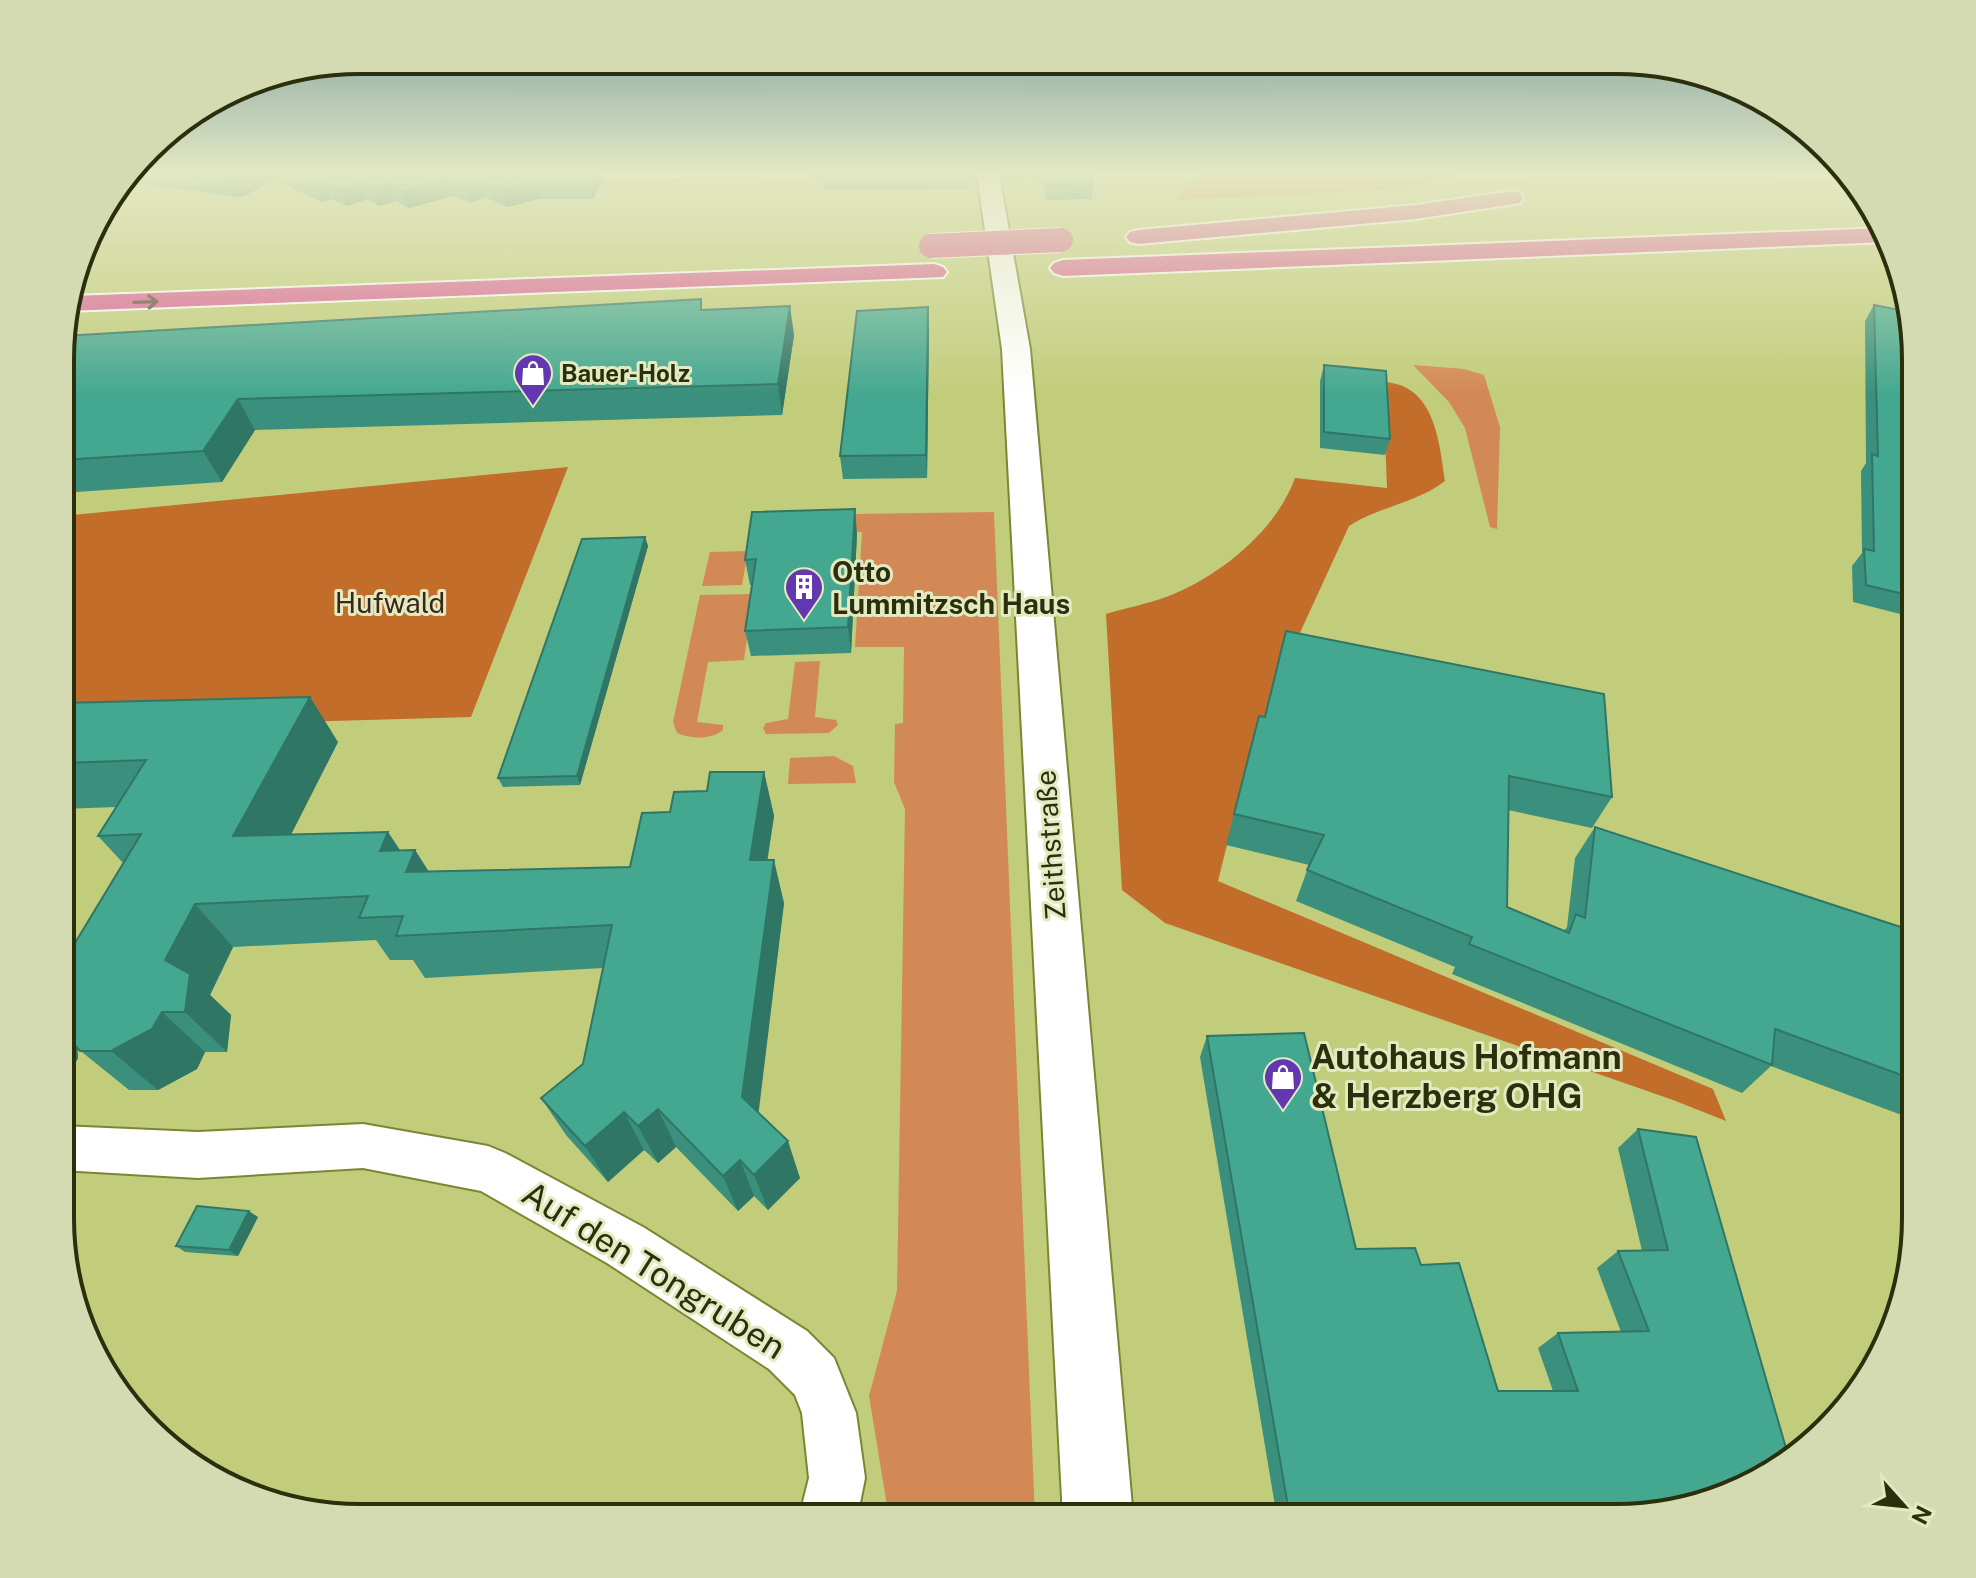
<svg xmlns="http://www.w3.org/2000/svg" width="1976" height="1578" font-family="'Public Sans',sans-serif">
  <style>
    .green { fill: #d38955 }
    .forest { fill: #c26d2a }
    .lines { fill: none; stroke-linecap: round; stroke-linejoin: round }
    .street-casing { stroke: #7d8533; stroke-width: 4 }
    .secondary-casing { stroke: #7d8533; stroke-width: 4 }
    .highway-casing { stroke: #fff; stroke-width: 4 }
    .street { fill: #fff; fill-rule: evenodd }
    .secondary { fill: #fff; fill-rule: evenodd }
    .highway { fill: #db5e96; fill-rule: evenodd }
    .highway-bridge-casing { stroke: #fff; stroke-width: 26; stroke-linecap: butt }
    .highway-bridge { stroke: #db5e96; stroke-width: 24 }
    .wall { fill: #3a907c }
    .shaded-wall { fill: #307665 }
    .building { fill: #44a890; stroke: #307665; stroke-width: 2 }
    .oneway { stroke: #603d35 }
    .labels { text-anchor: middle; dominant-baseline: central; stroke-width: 6; stroke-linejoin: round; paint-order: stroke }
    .far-poi-label { font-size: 24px; font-weight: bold; fill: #2b2f0c; stroke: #e3eac2; text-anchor: start }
    .poi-label { font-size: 28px; font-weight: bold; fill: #2b2f0c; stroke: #e3eac2; text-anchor: start }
    .park-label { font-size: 28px; fill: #3b2719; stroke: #e3eac2 }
    .street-label { font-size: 28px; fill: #2b2f0c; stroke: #e3eac2 }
    .near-poi-label { font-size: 34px; font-weight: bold; fill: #2b2f0c; stroke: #e3eac2; text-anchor: start }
    .near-street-label { font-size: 34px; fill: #2b2f0c; stroke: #e3eac2 }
    .rim { fill: none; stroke: #2b2f0c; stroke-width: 4 }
  </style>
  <rect width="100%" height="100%" fill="#c2cd7b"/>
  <g class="green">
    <path d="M 1195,174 L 1465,174 L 1400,189 L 1178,200 Z"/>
    <path d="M 1413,365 L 1464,369 L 1484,375 L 1500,427 L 1497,529 L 1490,527 L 1465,428 L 1449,402 Z"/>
    <path d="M 994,512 L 1035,1518 L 889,1518 L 869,1396 L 897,1291 L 905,809 L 894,782 L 895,724 L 903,723 L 904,647 L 855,647 L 862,532 L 780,535 L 783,515 Z"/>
    <path d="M 748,551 L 742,585 L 702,586 L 710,552 Z"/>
    <path d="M 753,594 L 744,660 L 708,662 L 697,722 L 723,725 L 723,730 C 711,740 691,739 677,733 L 673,722 L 700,595 Z"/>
    <path d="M 820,661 L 815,717 L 836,720 L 838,725 L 829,733 L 766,734 L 763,728 L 766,723 L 788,719 L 795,662 Z"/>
    <path d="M 834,756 L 853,766 L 856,783 L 788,784 L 790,758 Z"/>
  </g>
  <g class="forest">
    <path d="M 1383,382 C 1434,384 1439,439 1445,481 C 1417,503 1380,506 1349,526 L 1287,661 L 1257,748 L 1251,748 L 1218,881 L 1713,1089 L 1726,1121 L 1673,1100 L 1165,923 L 1122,890 L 1106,614 C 1126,608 1147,604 1166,597 C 1219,577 1276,531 1295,478 L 1387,488 Z"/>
    <path d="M 568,467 L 471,717 L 62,729 L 62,516 Z"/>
  </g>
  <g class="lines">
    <defs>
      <g id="street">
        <path d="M 543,174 L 688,174 L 679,179 L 552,179 Z"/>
        <path d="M 363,1124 L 488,1146 L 505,1153 L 643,1227 L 807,1331 L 834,1358 L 856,1413 L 865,1478 L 857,1518 L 799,1518 L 809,1478 L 802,1413 L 795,1395 L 769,1369 L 607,1263 L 481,1191 L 363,1168 L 198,1178 L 61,1170 L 61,1126 L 198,1132 Z"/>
      </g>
      <path id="secondary" d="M 977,174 L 999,174 L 1030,349 L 1133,1518 L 1063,1518 L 1002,349 Z"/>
      <g id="highway">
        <path d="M 1512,191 L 1520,193 L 1523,198 L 1520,203 L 1416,219 L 1138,244 L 1130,242 L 1126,237 L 1130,232 L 1138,230 L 1416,205 Z"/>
        <path d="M 1885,228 L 1887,242 L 1063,276 L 1054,273 L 1050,268 L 1054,263 L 1063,260 Z"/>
        <path d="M 934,264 L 943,267 L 947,272 L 943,277 L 66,311 L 71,296 Z"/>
      </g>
    </defs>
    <use href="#street" class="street-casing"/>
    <use href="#secondary" class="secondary-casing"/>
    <use href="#highway" class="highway-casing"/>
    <use href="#street" class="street"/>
    <use href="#secondary" class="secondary"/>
    <use href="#highway" class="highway"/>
    <defs>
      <path id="highway-bridge" d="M 931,246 L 1061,240"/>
    </defs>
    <use href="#highway-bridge" class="highway-bridge-casing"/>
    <use href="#highway-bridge" class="highway-bridge"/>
  </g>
  <g class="wall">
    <path d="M 130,174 L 601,174 L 603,182 L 593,199 L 539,199 L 507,207 L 485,197 L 471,203 L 452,196 L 409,208 L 396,201 L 379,206 L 368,199 L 347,206 L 331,199 L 322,202 L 274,180 L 246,195 L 235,197 L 124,181 Z"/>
    <path d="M 810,174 L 976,174 L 975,181 L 968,181 L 968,189 L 827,190 Z"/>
    <path d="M 1000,174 L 1090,174 L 1093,184 L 1092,199 L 1046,200 L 1042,179 L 1003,180 Z"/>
    <path d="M 1874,305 L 1916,360 L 1916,618 L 1853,602 L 1852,566 L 1862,553 L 1861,471 L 1866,463 L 1865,321 Z"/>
    <path d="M 703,310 L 794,335 L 782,415 L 255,430 L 222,482 L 62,493 L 63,336 Z"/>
    <path d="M 929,329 L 927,478 L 843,479 L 840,456 Z"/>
    <path d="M 1324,365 L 1390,439 L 1385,455 L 1320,448 L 1320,381 Z"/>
    <path d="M 857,534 L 851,653 L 751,656 L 745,631 L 752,585 L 750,585 L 745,560 Z"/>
    <path d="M 645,537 L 648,546 L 580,785 L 503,787 L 498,778 Z"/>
    <path d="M 62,703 L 338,742 L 291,834 L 388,832 L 400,850 L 415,850 L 429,872 L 630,867 L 670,812 L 707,791 L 764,772 L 774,816 L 767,860 L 784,903 L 758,1112 L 800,1178 L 768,1210 L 754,1196 L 738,1211 L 676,1147 L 658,1163 L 644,1150 L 608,1182 L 566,1135 L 541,1098 L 583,1064 L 603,968 L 425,978 L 413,960 L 390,960 L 376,940 L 233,947 L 210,995 L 231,1015 L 227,1052 L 205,1052 L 197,1069 L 158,1090 L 129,1090 L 77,1048 L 78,1058 L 62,1087 L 61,1086 L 61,910 L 72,920 L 73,946 L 123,863 L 98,836 L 116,807 L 62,809 Z"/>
    <path d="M 1259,716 L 1612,797 L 1592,828 L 1508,810 L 1507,907 L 1564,931 L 1567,927 L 1575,858 L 1595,827 L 1916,932 L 1915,1120 L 1771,1066 L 1742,1093 L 1452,974 L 1455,967 L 1296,901 L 1309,865 L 1226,845 Z"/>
    <path d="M 1207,1036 L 1356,1249 L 1421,1265 L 1498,1391 L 1553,1391 L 1538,1348 L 1558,1333 L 1621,1332 L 1597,1268 L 1618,1251 L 1642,1251 L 1618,1148 L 1638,1129 L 1696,1137 L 1616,1518 L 1277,1518 L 1200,1057 Z"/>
    <path d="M 258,1217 L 238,1256 L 185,1252 L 176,1246 Z"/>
  </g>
  <g class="shaded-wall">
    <path d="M 248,174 L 272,174 L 274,180 L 246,195 L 235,197 L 227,181 Z"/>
    <path d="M 594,174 L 601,174 L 603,182 L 593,199 L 589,182 Z"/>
    <path d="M 446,179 L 452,196 L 409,208 L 403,192 Z"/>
    <path d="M 480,181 L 485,197 L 471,203 L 466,186 Z"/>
    <path d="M 534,182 L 539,199 L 507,207 L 502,191 Z"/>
    <path d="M 324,183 L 331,199 L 322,202 L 315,186 Z"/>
    <path d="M 361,183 L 368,199 L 347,206 L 340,190 Z"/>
    <path d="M 389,184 L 396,201 L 379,206 L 373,189 Z"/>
    <path d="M 790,306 L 794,335 L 782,415 L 778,384 Z"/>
    <path d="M 928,307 L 929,329 L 927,478 L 926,455 Z"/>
    <path d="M 238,399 L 255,430 L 222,482 L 203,451 Z"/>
    <path d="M 855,509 L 857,534 L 851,653 L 848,627 Z"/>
    <path d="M 645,537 L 648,546 L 580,785 L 577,776 Z"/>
    <path d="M 310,697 L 338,742 L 268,880 L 233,836 Z"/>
    <path d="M 764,772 L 774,816 L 761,903 L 750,860 Z"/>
    <path d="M 388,832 L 409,865 L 415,850 L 442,893 L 434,915 L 380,851 Z"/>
    <path d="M 774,860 L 784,903 L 756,1134 L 742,1097 Z"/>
    <path d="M 195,904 L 233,947 L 210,995 L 231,1015 L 227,1052 L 185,1012 L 165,960 Z"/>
    <path d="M 61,910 L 72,920 L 78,1058 L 62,1087 L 61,1086 Z"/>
    <path d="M 162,1012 L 205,1052 L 197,1069 L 158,1090 L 111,1051 Z"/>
    <path d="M 658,1109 L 676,1147 L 658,1163 L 638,1126 Z"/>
    <path d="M 624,1112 L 644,1150 L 608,1182 L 585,1146 Z"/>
    <path d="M 788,1141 L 800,1178 L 768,1210 L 754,1175 Z"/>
    <path d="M 740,1160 L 754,1196 L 738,1211 L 723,1176 Z"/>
    <path d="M 249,1211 L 258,1217 L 238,1256 L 229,1250 Z"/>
  </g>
  <g class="building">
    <path d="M 178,174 L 248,174 L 238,178 L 227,181 Z"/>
    <path d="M 288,174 L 594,174 L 589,182 L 534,182 L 502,191 L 480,181 L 466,186 L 446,179 L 403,192 L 389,184 L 373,189 L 361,183 L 340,190 L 324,183 L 315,186 Z"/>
    <path d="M 824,174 L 968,174 L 826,175 Z"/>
    <path d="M 1045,174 L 1090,174 L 1093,184 L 1047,185 Z"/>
    <path d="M 701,299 L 701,310 L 790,306 L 778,384 L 238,399 L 203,451 L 62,460 L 63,336 Z"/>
    <path d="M 1874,305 L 1905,311 L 1916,360 L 1916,597 L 1866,585 L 1864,549 L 1874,551 L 1872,454 L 1878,456 Z"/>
    <path d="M 928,307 L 926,455 L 840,456 L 857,311 Z"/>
    <path d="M 1324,365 L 1386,371 L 1390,439 L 1324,432 Z"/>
    <path d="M 855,509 L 848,627 L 745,631 L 756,559 L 745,560 L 752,512 Z"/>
    <path d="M 645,537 L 577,776 L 498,778 L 582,539 Z"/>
    <path d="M 1286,631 L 1604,694 L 1612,797 L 1509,776 L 1507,907 L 1569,933 L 1576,914 L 1585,918 L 1595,827 L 1916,932 L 1915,1080 L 1775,1029 L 1772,1065 L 1469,944 L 1472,937 L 1307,870 L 1324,835 L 1234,814 L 1259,716 L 1265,717 Z"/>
    <path d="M 310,697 L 233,836 L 388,832 L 380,851 L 415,850 L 406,872 L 630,867 L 642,813 L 670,812 L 674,792 L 707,791 L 710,772 L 764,772 L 750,860 L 774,860 L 742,1097 L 788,1141 L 754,1175 L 740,1160 L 723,1176 L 658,1109 L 638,1126 L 624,1112 L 585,1146 L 541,1098 L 583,1064 L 612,925 L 396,936 L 403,916 L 359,918 L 368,896 L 195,904 L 165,960 L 190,974 L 185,1012 L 162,1012 L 152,1029 L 111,1051 L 80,1051 L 61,1029 L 61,966 L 141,834 L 98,836 L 146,760 L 62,763 L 62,703 Z"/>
    <path d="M 1304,1033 L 1356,1249 L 1415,1248 L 1421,1265 L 1459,1263 L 1498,1391 L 1578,1391 L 1558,1333 L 1649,1331 L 1618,1251 L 1668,1250 L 1638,1129 L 1696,1137 L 1788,1455 L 1731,1495 L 1616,1518 L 1290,1518 L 1207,1036 Z"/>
    <path d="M 197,1206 L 249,1211 L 229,1250 L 176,1246 Z"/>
  </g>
  <defs><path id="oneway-shaft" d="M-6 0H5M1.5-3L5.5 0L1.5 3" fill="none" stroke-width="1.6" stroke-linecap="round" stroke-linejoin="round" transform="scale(2)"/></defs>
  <use class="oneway" href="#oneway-shaft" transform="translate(146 302) rotate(-2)"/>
  <linearGradient id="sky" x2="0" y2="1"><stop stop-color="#789c9c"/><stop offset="0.44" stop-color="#e4e8c4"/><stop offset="1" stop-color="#e4e8c4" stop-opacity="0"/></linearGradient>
  <rect width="1976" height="394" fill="url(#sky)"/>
  <defs>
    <symbol id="shop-pin" viewBox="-11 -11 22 30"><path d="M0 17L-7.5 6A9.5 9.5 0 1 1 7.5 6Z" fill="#6237af" stroke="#e3eac2"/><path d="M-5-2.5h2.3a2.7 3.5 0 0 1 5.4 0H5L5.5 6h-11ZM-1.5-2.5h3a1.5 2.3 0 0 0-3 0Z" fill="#fff"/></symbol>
    <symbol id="building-pin" viewBox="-11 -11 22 30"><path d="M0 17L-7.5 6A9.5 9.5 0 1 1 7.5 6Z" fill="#6237af" stroke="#e3eac2"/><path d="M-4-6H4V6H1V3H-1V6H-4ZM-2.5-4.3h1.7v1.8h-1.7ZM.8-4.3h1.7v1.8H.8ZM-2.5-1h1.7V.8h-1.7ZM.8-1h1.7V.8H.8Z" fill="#fff"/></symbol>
  </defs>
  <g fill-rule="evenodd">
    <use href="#shop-pin" x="511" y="351" width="44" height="60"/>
    <use href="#building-pin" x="782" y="565" width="44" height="60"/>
    <use href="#shop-pin" x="1261" y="1055" width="44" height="60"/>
  </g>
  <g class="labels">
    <g class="far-poi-label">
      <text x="561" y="373">Bauer-Holz</text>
    </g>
    <g class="poi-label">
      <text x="832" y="571">Otto<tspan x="832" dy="32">Lummitzsch Haus</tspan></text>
    </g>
    <g class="park-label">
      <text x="390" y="602">Hufwald</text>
    </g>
    <g class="street-label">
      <text transform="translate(1050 845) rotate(-94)">Zeithstraße</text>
    </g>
    <g class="near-poi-label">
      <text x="1311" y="1057">Autohaus Hofmann<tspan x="1311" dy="39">&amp; Herzberg OHG</tspan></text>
    </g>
    <g class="near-street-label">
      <text transform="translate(654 1270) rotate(32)">Auf den Tongruben</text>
    </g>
  </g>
  <path d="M0 0H1976V1578H0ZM360 74H1616A286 286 0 0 1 1902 360V1218A286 286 0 0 1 1616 1504H360A286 286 0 0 1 74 1218V360A286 286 0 0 1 360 74Z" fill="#d4dbb3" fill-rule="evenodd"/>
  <path class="rim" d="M360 74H1616A286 286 0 0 1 1902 360V1218A286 286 0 0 1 1616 1504H360A286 286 0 0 1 74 1218V360A286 286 0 0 1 360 74Z"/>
  <g transform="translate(1904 1506) rotate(117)" stroke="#e3eac2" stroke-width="6" paint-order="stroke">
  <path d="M0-6L14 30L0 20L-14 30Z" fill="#2b2f0c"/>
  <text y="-12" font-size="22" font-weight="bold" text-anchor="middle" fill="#2b2f0c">N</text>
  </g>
</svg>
